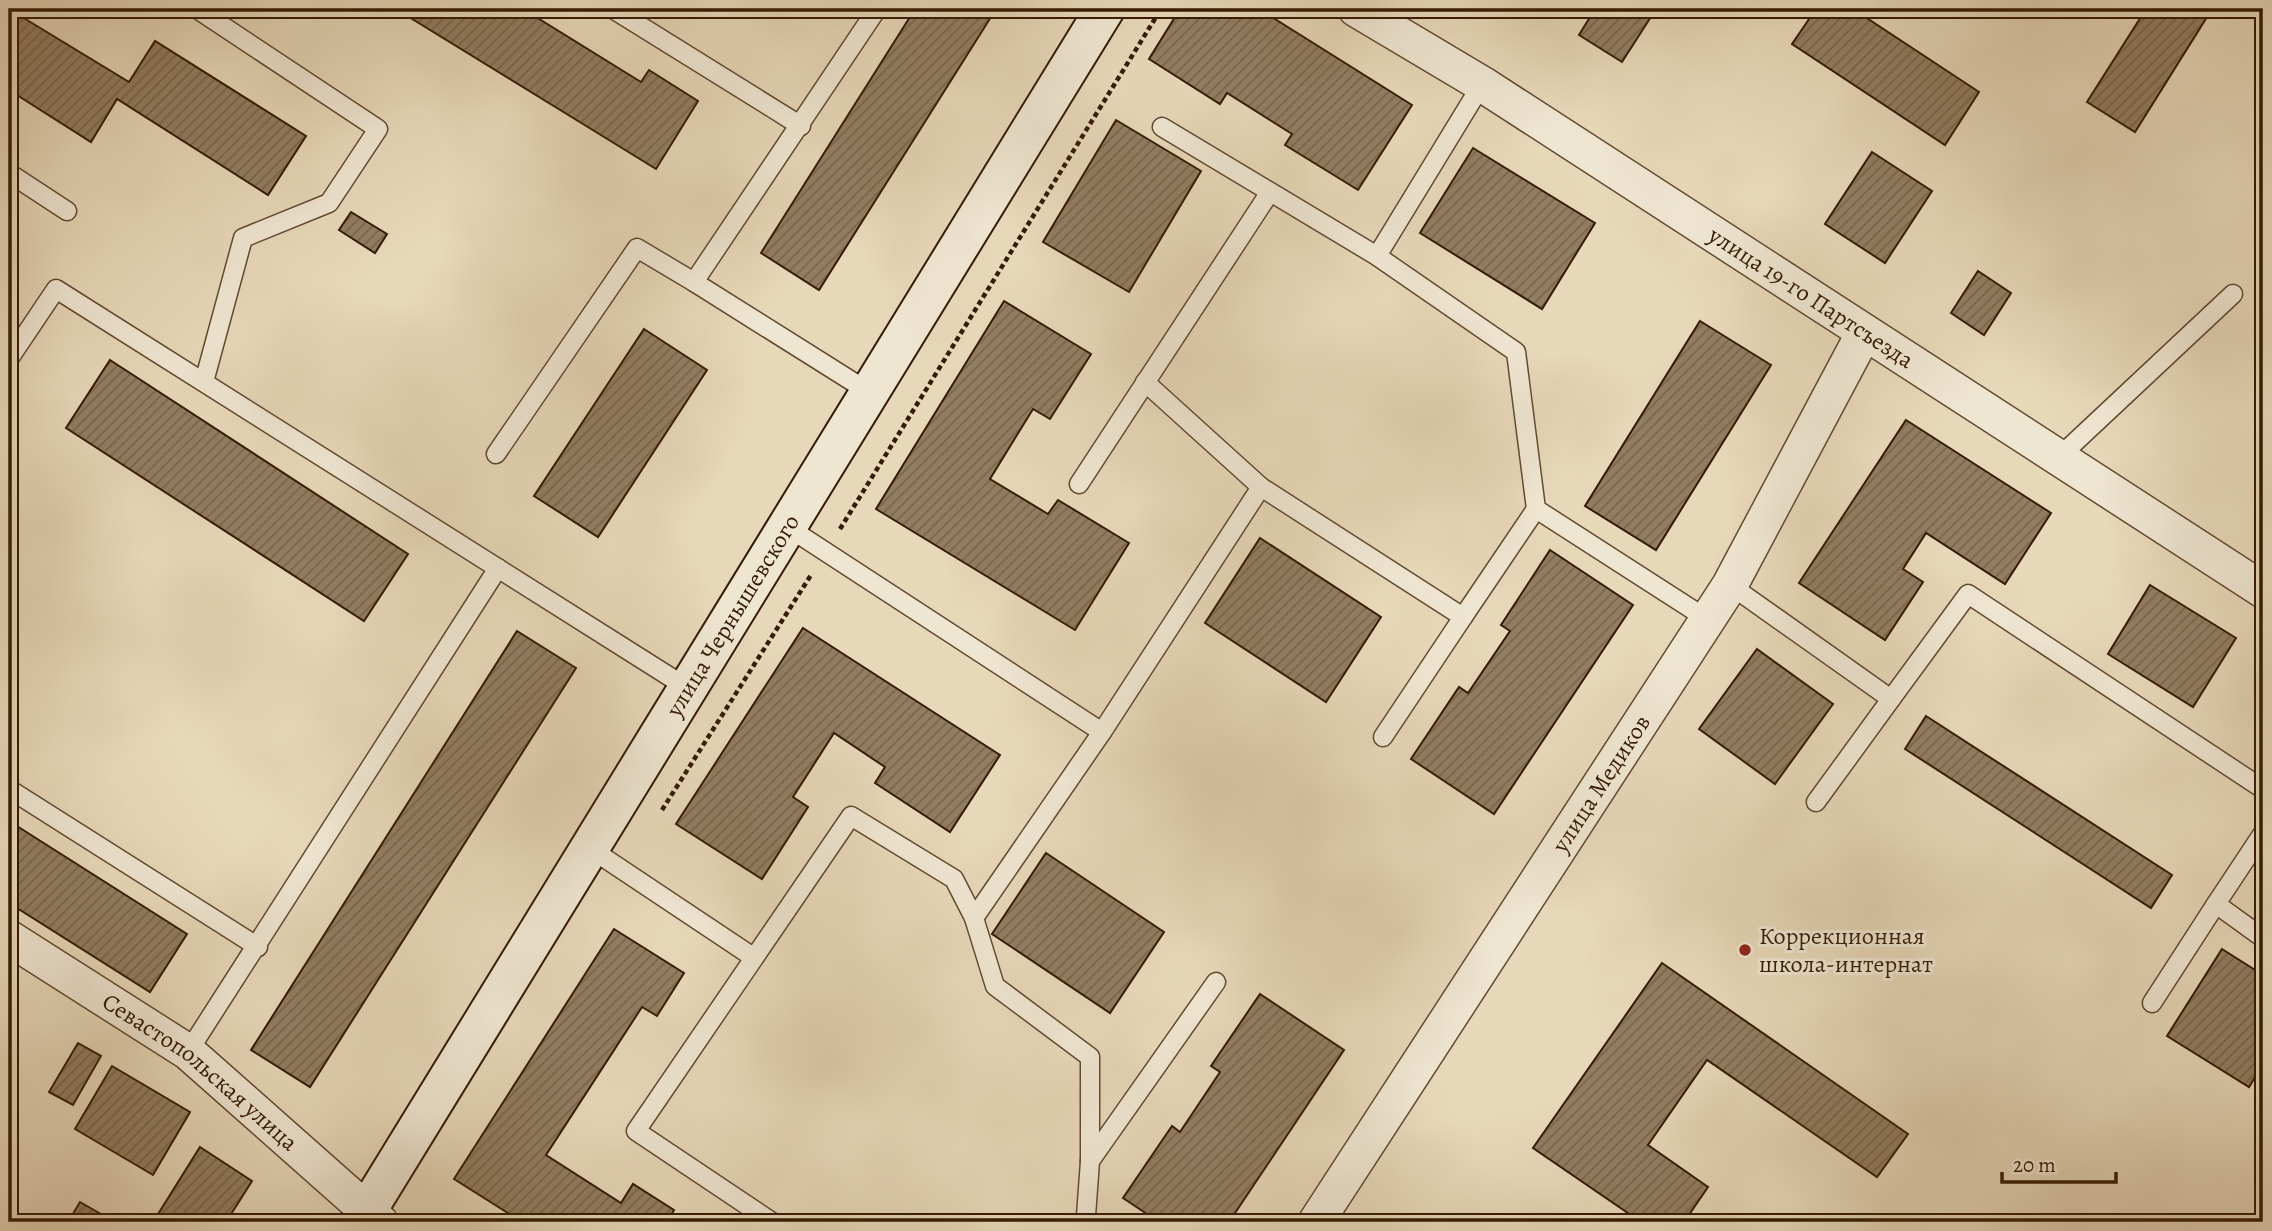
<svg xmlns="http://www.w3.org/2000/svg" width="2272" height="1231" font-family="Alegreya,serif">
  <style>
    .building { fill: url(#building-hatch); stroke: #351b03; stroke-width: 2 }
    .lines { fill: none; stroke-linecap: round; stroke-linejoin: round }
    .lane-casing { stroke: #624a30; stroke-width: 21 }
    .street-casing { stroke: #624a30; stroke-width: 38 }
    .secondary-casing { stroke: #351b03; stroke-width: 42 }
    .path { stroke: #351b03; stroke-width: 4.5; stroke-dasharray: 5 3.5; stroke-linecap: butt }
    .lane { stroke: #efe6d2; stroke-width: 18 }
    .street { stroke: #efe6d2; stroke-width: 35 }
    .secondary { stroke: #efe6d2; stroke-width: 38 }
    .poi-dot { fill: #8f2418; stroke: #efe6d2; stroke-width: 2.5 }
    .labels { text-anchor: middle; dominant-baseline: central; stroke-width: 6; stroke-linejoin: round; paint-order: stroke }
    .street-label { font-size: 24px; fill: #351b03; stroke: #efe6d2 }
    .poi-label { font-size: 24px; fill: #351b03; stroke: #efe6d2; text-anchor: start }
  </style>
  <defs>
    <pattern id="building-hatch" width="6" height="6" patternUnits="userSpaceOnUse" patternTransform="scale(1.75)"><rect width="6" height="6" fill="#927d62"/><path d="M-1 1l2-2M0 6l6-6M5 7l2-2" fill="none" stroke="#78664f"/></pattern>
  </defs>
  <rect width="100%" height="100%" fill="#e7d8b9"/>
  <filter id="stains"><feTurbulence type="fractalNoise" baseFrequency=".00286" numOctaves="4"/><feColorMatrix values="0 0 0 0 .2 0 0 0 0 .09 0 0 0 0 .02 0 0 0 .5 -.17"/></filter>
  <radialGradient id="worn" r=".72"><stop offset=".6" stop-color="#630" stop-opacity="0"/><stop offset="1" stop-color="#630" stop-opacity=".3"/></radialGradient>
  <g class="building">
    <path d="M 9,9 L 129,82 L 155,41 L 306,136 L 268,195 L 117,99 L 91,142 L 9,90 Z"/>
    <path d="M 396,9 L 523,9 L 641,82 L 649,70 L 698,101 L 656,169 Z"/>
    <path d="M 915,9 L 996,9 L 819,290 L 761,253 Z"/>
    <path d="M 1180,9 L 1259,9 L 1412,105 L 1358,190 L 1285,145 L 1292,134 L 1227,93 L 1220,104 L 1149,59 Z"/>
    <path d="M 1595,9 L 1656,9 L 1622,62 L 1579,35 Z"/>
    <path d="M 1816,9 L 1853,9 L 1979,92 L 1945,145 L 1792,44 Z"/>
    <path d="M 2146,9 L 2212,9 L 2135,132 L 2087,102 Z"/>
    <path d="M 1116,120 L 1201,171 L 1129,292 L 1043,242 Z"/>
    <path d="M 1473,148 L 1595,223 L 1542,309 L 1420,233 Z"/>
    <path d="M 1872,152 L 1932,191 L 1885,263 L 1825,224 Z"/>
    <path d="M 351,212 L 387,234 L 375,253 L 339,230 Z"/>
    <path d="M 1978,271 L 2011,293 L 1984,335 L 1951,313 Z"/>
    <path d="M 1004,301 L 1091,354 L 1050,419 L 1033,409 L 990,479 L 1048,514 L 1058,500 L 1129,543 L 1075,630 L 876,509 Z"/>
    <path d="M 1700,321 L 1771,365 L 1656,550 L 1585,506 Z"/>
    <path d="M 644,329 L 707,370 L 598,537 L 534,496 Z"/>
    <path d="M 110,360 L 408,554 L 364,621 L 66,428 Z"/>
    <path d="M 1906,420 L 2051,513 L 2005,584 L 1926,533 L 1903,569 L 1923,582 L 1885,640 L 1799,583 Z"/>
    <path d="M 1260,538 L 1381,617 L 1326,702 L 1205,623 Z"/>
    <path d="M 1550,550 L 1633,605 L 1494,814 L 1411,759 L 1459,687 L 1468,693 L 1510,631 L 1501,625 Z"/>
    <path d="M 2150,585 L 2236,638 L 2193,707 L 2108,654 Z"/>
    <path d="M 803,628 L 1000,755 L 950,832 L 875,783 L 885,767 L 834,733 L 793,797 L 808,807 L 762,879 L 676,824 Z"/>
    <path d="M 517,631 L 576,668 L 310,1087 L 251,1050 Z"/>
    <path d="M 1757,649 L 1833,704 L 1775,784 L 1699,729 Z"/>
    <path d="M 1926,716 L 2172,875 L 2151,908 L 1905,749 Z"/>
    <path d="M 9,821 L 187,934 L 150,992 L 9,903 Z"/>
    <path d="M 1046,853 L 1164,932 L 1110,1013 L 992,934 Z"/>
    <path d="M 614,929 L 684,973 L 657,1016 L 642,1007 L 546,1155 L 621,1203 L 633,1184 L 674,1210 L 667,1222 L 522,1222 L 454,1179 Z"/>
    <path d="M 2222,949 L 2263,975 L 2263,1064 L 2249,1087 L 2167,1036 Z"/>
    <path d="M 1662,963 L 1908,1134 L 1877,1177 L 1707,1060 L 1648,1145 L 1708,1187 L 1684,1222 L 1641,1222 L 1533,1148 Z"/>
    <path d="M 1260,994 L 1344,1050 L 1229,1222 L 1159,1222 L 1123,1198 L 1172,1126 L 1180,1132 L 1220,1072 L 1211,1066 Z"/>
    <path d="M 78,1043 L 101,1056 L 73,1105 L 49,1092 Z"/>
    <path d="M 112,1066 L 190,1112 L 153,1175 L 75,1129 Z"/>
    <path d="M 200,1147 L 252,1181 L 226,1222 L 160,1222 L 155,1219 Z"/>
    <path d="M 80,1202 L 113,1221 L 112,1222 L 68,1222 Z"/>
  </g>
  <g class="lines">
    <defs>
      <g id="lane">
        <path d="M 197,9 L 378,129 L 329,203 L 243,238 L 204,382"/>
        <path d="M 613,9 L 801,126"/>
        <path d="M 1162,127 L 1377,256 L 1516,352 L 1536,509 L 1707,619"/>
        <path d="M 9,173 L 67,211"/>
        <path d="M 1377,256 L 1482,84"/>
        <path d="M 9,359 L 56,289 L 686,687"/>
        <path d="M 1145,382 L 1261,487 L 1463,617 L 1536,509"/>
        <path d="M 869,392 L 694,282 L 877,9"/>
        <path d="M 496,454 L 637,248 L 694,282"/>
        <path d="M 2058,458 L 2233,294"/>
        <path d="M 1079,484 L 1270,192"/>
        <path d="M 786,526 L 1102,732"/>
        <path d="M 1730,585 L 1891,699 L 1968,594 L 2263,789"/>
        <path d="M 1383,737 L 1463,617"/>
        <path d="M 9,789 L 258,947"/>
        <path d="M 1816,802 L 1891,699"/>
        <path d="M 2263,833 L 2216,904 L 2263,938"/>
        <path d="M 588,847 L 753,957"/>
        <path d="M 974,918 L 1102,732 L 1261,487"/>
        <path d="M 2152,1003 L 2216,904"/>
        <path d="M 188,1052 L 498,568"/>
        <path d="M 1090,1161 L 1216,982"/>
        <path d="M 772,1222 L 636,1131 L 851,816 L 954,879 L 974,918 L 995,986 L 1090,1057 L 1090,1161 L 1086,1216 L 1082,1222"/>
      </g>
      <g id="street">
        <path id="s1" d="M 1356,9 L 1482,84 L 2263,590"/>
        <path id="s2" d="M 9,938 L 188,1052 L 380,1222"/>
        <path id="s3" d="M 1316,1222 L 1730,585 L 1864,333"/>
      </g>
      <g id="secondary">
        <path id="s4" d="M 360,1222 L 1105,9"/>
      </g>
    </defs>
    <use href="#lane" class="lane-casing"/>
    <use href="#street" class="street-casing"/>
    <use href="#secondary" class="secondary-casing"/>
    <g class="path">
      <path d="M 840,529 L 1161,9"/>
      <path d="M 662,810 L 811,575"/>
    </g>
    <use href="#lane" class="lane"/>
    <use href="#street" class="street"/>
    <use href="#secondary" class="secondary"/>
  </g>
  <circle class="poi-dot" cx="1745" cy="950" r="7"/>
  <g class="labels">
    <g class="street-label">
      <text stroke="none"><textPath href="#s1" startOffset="539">улица 19-го Партсъезда</textPath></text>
      <text stroke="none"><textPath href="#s4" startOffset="712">улица Чернышевского</textPath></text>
      <text stroke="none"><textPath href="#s3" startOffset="523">улица Медиков</textPath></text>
      <text stroke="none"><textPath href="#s2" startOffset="234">Севастопольская улица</textPath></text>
    </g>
    <g class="poi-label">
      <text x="1759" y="936">Коррекционная<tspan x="1759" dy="28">школа-интернат</tspan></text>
    </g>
  </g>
  <rect width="2272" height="1231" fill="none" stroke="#e7d8b9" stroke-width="35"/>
  <rect x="10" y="10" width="2251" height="1210" fill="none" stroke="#351b03" stroke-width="3.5"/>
  <rect x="18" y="18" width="2237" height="1196" fill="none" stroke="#351b03" stroke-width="2"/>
  <path d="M2002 1172v10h114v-10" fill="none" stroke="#351b03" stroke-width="3.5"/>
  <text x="2013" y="1172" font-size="21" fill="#351b03" stroke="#efe6d2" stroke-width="5" paint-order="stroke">20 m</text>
  <rect width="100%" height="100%" filter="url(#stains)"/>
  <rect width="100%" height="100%" fill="url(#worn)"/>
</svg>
